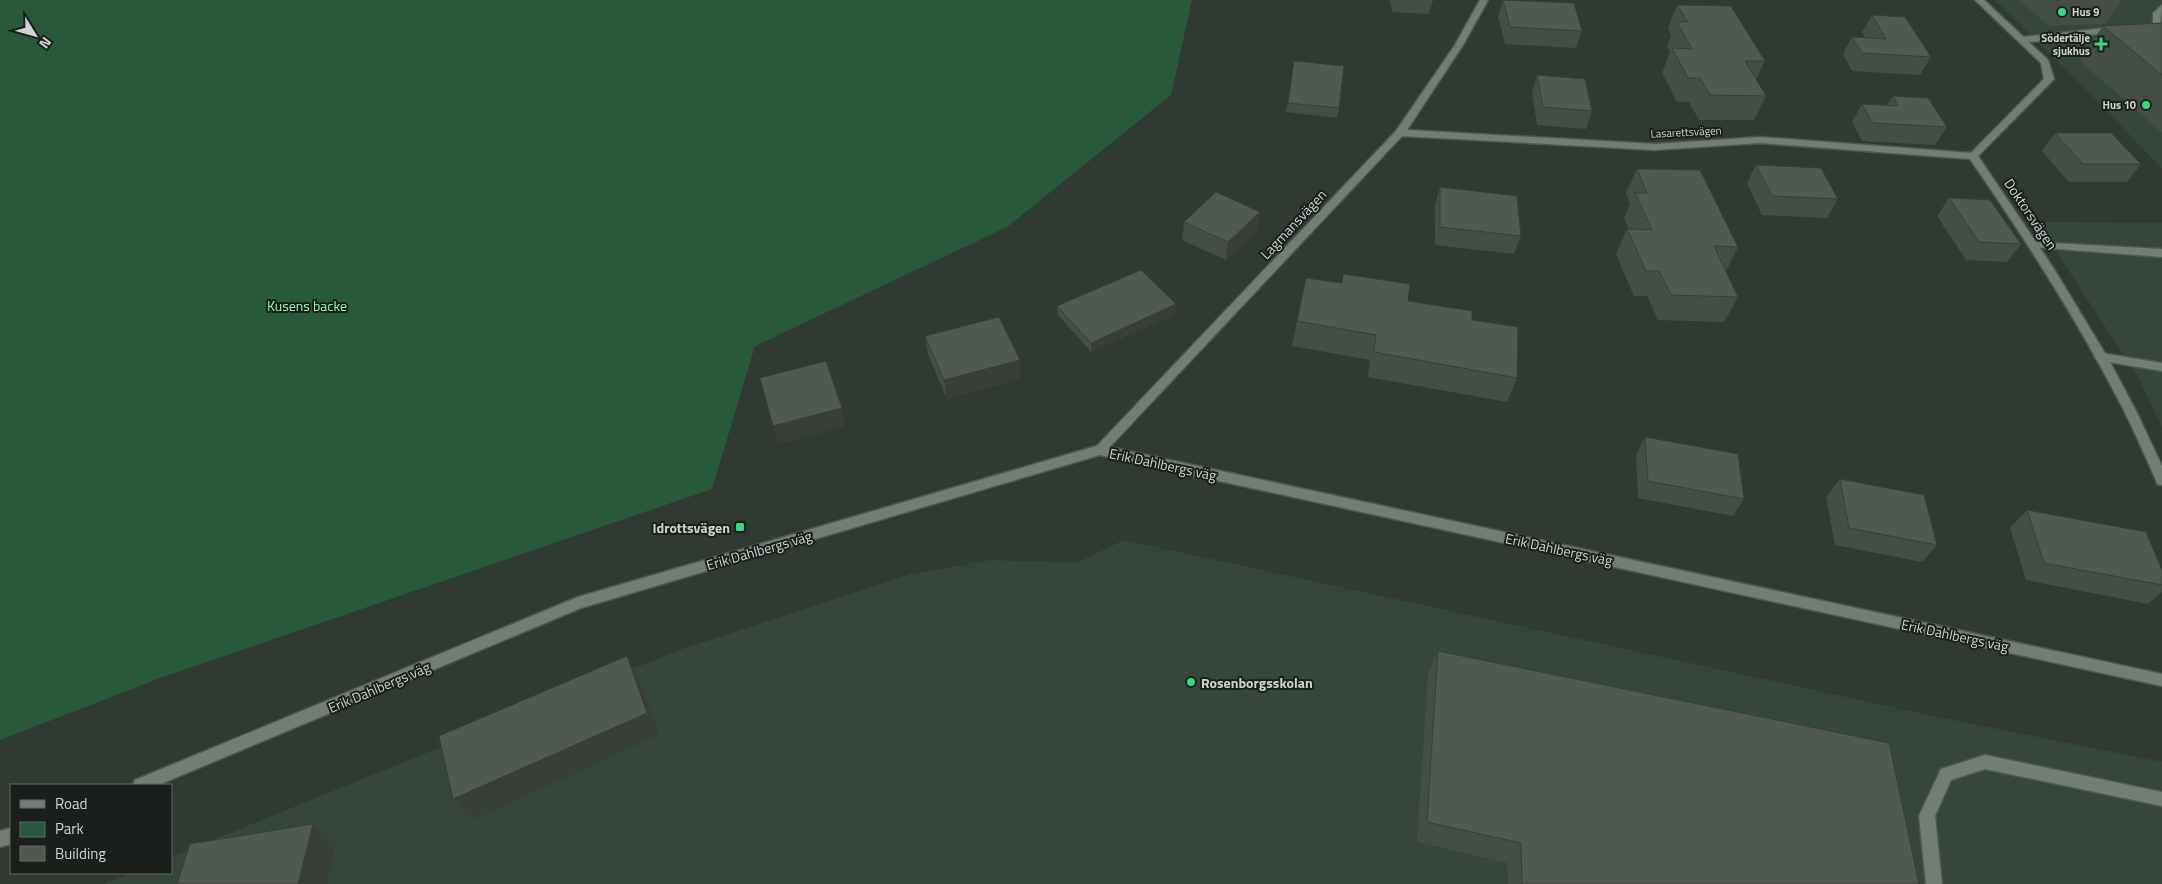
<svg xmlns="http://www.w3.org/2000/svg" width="2162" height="884" font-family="'Titillium Web',sans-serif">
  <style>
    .built { fill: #37463b }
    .green { fill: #28593a }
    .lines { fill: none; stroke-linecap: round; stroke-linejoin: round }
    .service-casing { stroke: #4f5750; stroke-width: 3 }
    .minor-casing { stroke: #4f5750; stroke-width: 3 }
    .tertiary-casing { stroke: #4f5750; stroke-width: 3 }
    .service { fill: #727d75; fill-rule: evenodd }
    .minor { fill: #727d75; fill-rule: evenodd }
    .tertiary { fill: #727d75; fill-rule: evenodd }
    .wall { fill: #454d47 }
    .shaded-wall { fill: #383f39 }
    .building { fill: #505a52; stroke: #383f39 }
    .poi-dot { fill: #3bd77e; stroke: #1b1f1c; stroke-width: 2 }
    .labels { text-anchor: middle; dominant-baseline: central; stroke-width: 4; stroke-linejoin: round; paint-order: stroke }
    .far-poi-label { font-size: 11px; font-weight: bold; fill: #ced4cf; stroke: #1b1f1c; text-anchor: end }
    .far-street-label { font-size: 11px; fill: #ced4cf; stroke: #1b1f1c }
    .street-label { font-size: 14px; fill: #ced4cf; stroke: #1b1f1c }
    .park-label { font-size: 14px; fill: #95fbb6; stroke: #1b1f1c }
    .poi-label { font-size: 14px; font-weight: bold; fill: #ced4cf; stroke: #1b1f1c; text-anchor: end }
  </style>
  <rect width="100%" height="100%" fill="#303a33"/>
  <g class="built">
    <path d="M 1995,0 L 2162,0 L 2162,169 L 2086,89 Z"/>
    <path d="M 2037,222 L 2162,223 L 2162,427 L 2138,377 Z"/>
    <path d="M 1124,540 L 1929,715 L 2162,762 L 2162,884 L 105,884 L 132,873 L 171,873 L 171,857 L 679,650 L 911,574 L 991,560 L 1077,563 Z"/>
  </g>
  <path class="green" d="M 0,0 L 1192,0 L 1171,95 L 1007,227 L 755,346 L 712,489 L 163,677 L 0,740 Z"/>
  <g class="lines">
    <defs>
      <g id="service">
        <path d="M 2162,5 L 2160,26 L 2153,28 L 2153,13 Z"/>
        <path d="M 2114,27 L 2117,28 L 2117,32 L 2022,43 L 2018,40 L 2022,37 Z"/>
        <path d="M 2035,242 L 2162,249 L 2162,257 L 2031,247 L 2030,245 Z"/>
        <path d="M 2101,353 L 2162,363 L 2162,371 L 2097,360 L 2095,357 L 2097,354 Z"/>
        <path d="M 1985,755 L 2162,792 L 2162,806 L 1985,769 L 1951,780 L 1935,816 L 1942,884 L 1926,884 L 1919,816 L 1941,769 Z"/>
      </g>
      <path id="minor" d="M 1480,0 L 1488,0 L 1463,45 L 1407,130 L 1655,144 L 1760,137 L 1971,153 L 2044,79 L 2041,63 L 1975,0 L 1984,0 L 2048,60 L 2054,79 L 1978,156 L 2054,269 L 2109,360 L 2137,413 L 2162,466 L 2162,485 L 2157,484 L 2156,480 C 2144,454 2133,427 2119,401 C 2075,316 2024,237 1970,159 L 1760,143 L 1655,150 L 1402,136 L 1104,453 L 1096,453 L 1094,450 L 1096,447 L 1396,131 L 1455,45 Z"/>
      <g id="tertiary">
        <path d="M 1100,445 L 2162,674 L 2162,686 L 1100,455 L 581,608 L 158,785 L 133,785 L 135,780 L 578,597 Z"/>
        <path d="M 11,828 L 11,844 L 0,847 L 0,831 Z"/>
      </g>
    </defs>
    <use href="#service" class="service-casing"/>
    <use href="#minor" class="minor-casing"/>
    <use href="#tertiary" class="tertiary-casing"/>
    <use href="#service" class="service"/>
    <use href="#minor" class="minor"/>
    <use href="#tertiary" class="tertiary"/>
  </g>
  <g class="wall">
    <path d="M 1390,0 L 1433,0 L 1429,14 L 1392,12 Z"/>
    <path d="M 1503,0 L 1582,31 L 1576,48 L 1505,44 L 1498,17 Z"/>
    <path d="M 2019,0 L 2122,0 L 2105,24 L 2049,26 Z"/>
    <path d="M 1677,5 L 1765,61 L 1756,79 L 1766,96 L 1754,120 L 1699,120 L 1689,102 L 1677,102 L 1662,73 L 1670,52 L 1667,46 L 1671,35 L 1668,28 Z"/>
    <path d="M 1872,15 L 1931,57 L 1920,75 L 1852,71 L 1843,54 L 1852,37 L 1865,37 L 1862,32 Z"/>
    <path d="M 2162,23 L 2162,133 L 2079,60 L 2103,26 Z"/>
    <path d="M 1294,61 L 1339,108 L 1337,118 L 1286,112 Z"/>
    <path d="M 1537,75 L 1592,111 L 1586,129 L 1537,125 L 1532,93 Z"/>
    <path d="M 1893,96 L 1947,127 L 1935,145 L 1862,141 L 1852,122 L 1862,104 L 1887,105 Z"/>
    <path d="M 2055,133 L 2141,164 L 2127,182 L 2069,182 L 2042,151 Z"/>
    <path d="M 1756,165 L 1838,199 L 1827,218 L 1762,215 L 1747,183 Z"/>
    <path d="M 1637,169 L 1738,247 L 1726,271 L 1738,297 L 1724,322 L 1658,320 L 1647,296 L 1634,296 L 1616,254 L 1627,229 L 1629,229 L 1624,218 L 1630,204 L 1626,193 Z"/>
    <path d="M 1440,187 L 1521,236 L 1514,254 L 1435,245 L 1435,205 Z"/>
    <path d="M 1949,198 L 2021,244 L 2007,262 L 1966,260 L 1937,216 Z"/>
    <path d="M 1260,212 L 1257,230 L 1226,260 L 1182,240 L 1184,222 Z"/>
    <path d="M 1408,301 L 1472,320 L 1517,378 L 1507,402 L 1368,377 L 1370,360 L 1292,346 L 1297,321 Z"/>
    <path d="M 1176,304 L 1175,314 L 1091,352 L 1058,315 L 1057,306 Z"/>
    <path d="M 925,336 L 1021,378 L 947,399 L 928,354 Z"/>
    <path d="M 1645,437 L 1744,499 L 1733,516 L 1638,498 L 1636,455 Z"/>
    <path d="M 1840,479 L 1937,545 L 1922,562 L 1835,545 L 1826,497 Z"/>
    <path d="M 2027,510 L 2162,570 L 2162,592 L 2148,604 L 2026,580 L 2010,528 Z"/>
    <path d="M 1438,651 L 1919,884 L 1508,884 L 1507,863 L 1417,842 L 1428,674 Z"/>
  </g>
  <g class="shaded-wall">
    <path d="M 1260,212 L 1257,230 L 1226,260 L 1228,242 Z"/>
    <path d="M 1176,304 L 1175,314 L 1091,352 L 1091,343 Z"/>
    <path d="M 1020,360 L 1021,378 L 947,399 L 944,380 Z"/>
    <path d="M 842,408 L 846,426 L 779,444 L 773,426 Z"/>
    <path d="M 627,656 L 639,679 L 659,735 L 472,820 L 453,799 Z"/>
    <path d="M 313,824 L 336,843 L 327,884 L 298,884 Z"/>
  </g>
  <g class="building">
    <path d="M 1503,0 L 1574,3 L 1582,31 L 1510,27 Z"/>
    <path d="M 1677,5 L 1731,6 L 1765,61 L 1745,61 L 1766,96 L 1710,95 L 1700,78 L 1688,78 L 1672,48 L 1692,49 L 1677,22 L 1688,22 Z"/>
    <path d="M 1872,15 L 1905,17 L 1931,57 L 1862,53 L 1852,37 L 1886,39 Z"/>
    <path d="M 2162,23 L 2162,75 L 2103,26 Z"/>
    <path d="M 1294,61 L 1344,66 L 1339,108 L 1288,103 Z"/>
    <path d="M 1537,75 L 1585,79 L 1592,111 L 1543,107 Z"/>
    <path d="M 1893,96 L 1928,98 L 1947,127 L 1873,123 L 1862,104 L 1898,106 Z"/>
    <path d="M 2055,133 L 2111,133 L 2141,164 L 2083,164 Z"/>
    <path d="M 1756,165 L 1821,168 L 1838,199 L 1772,196 Z"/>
    <path d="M 1637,169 L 1700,170 L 1738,247 L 1714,246 L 1738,297 L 1671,295 L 1659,271 L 1646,271 L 1627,229 L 1652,230 L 1635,193 L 1647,193 Z"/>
    <path d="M 1440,187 L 1517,196 L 1521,236 L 1440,227 Z"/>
    <path d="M 1216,192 L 1260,212 L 1228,242 L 1184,222 Z"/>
    <path d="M 1949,198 L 1990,200 L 2021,244 L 1979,242 Z"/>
    <path d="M 1141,270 L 1176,304 L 1091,343 L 1057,306 Z"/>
    <path d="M 1343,274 L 1410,284 L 1408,301 L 1472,311 L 1472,320 L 1518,327 L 1517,378 L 1374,352 L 1376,335 L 1297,321 L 1306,278 L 1342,283 Z"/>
    <path d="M 999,317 L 1020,360 L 944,380 L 925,336 Z"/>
    <path d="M 826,361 L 842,408 L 773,426 L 760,378 Z"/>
    <path d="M 1645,437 L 1738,454 L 1744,499 L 1648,481 Z"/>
    <path d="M 1840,479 L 1924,495 L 1937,545 L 1849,528 Z"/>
    <path d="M 2027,510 L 2146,532 L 2162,570 L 2162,585 L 2044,563 Z"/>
    <path d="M 1438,651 L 1889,743 L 1919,884 L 1522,884 L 1521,843 L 1427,822 Z"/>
    <path d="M 627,656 L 647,713 L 453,799 L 439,736 Z"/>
    <path d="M 313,824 L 298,884 L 177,884 L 190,844 Z"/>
  </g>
  <g class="poi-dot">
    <circle cx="2062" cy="12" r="5"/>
    <path d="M2098.5 36.5h5v5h5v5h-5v5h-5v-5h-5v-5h5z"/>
    <circle cx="2146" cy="105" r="5"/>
    <rect x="735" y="522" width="10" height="10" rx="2.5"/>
    <circle cx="1191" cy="682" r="5"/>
  </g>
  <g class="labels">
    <g class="far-poi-label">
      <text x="2072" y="12" text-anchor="start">Hus 9</text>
      <text x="2090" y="38">Södertälje<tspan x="2090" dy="13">sjukhus</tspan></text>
      <text x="2136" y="105">Hus 10</text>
    </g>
    <g class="far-street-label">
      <text transform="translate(1686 132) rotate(-3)">Lasarettsvägen</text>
    </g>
    <g class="street-label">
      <text transform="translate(2031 214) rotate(56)">Doktorsvägen</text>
      <text transform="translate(1293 224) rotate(-47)">Lagmansvägen</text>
      <text transform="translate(1163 464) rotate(12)">Erik Dahlbergs väg</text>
      <text transform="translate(1559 549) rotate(12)">Erik Dahlbergs väg</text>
      <text transform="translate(759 550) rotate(-16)">Erik Dahlbergs väg</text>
      <text transform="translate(1955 635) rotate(12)">Erik Dahlbergs väg</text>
      <text transform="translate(379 687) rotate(-23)">Erik Dahlbergs väg</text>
    </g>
    <g class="park-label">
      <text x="307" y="305">Kusens backe</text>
    </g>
    <g class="poi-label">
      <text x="730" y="527">Idrottsvägen</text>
      <text x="1201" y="682" text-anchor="start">Rosenborgsskolan</text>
    </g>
  </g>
  <rect x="10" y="784" width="162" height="90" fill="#1b1f1c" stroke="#636764"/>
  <rect x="20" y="800" width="25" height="8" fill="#727d75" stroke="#636764"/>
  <text x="55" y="809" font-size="15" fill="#ced4cf">Road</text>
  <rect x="20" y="822" width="25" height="15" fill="#28593a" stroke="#636764"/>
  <text x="55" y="834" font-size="15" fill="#ced4cf">Park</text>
  <rect x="20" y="846" width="25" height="15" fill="#505a52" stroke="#636764"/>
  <text x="55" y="859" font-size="15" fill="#ced4cf">Building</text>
  <g transform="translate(35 35) rotate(127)" stroke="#1b1f1c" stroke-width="4" paint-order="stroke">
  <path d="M0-4L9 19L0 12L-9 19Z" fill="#ced4cf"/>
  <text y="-8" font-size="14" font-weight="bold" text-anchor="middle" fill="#ced4cf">N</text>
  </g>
</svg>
